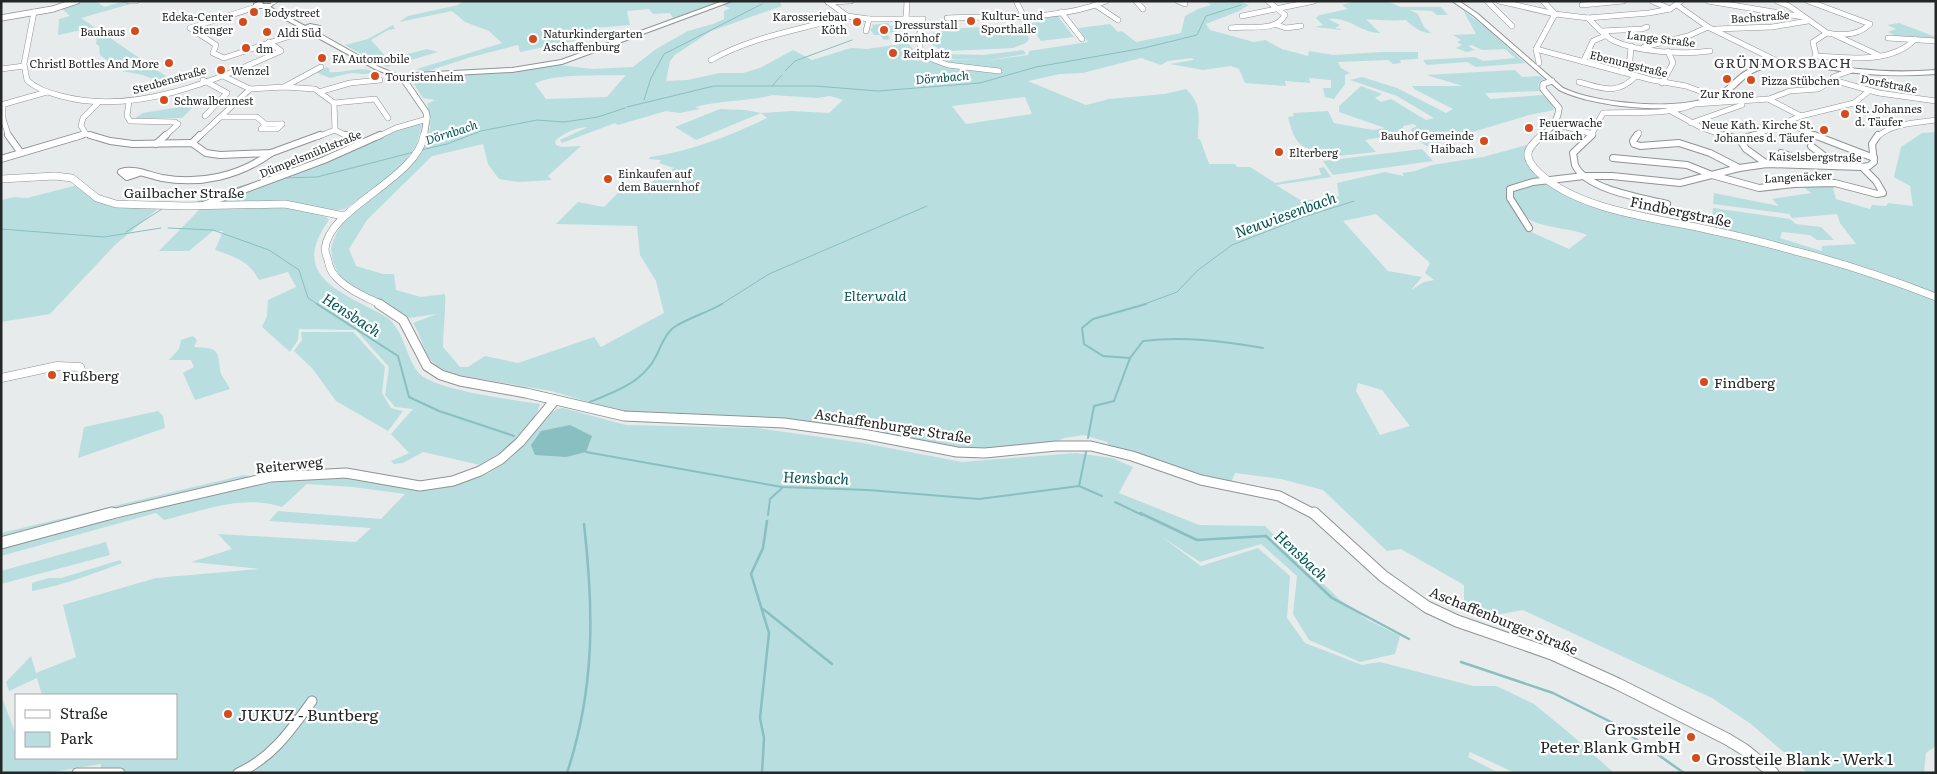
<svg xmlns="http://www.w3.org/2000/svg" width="1937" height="774" font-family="Literata,serif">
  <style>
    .green { fill: #b9dedf; fill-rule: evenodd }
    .water { fill: #89bfc1 }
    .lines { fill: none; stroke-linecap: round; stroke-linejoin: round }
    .stream-far2 { stroke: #89bfc1; stroke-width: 1 }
    .stream-far1 { stroke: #89bfc1; stroke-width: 2 }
    .stream { stroke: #89bfc1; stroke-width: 2.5 }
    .minor-far3-casing { stroke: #8f9393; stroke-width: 6 }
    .minor-far2-casing { stroke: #8f9393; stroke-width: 8 }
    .minor-far1-casing { stroke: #8f9393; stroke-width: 9 }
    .minor-casing { stroke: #8f9393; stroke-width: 11 }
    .tertiary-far3-casing { stroke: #8f9393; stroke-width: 7 }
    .tertiary-far2-casing { stroke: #8f9393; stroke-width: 8 }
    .tertiary-far1-casing { stroke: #8f9393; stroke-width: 11 }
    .tertiary-casing { stroke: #8f9393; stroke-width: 13 }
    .secondary-casing { stroke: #8f9393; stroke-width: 2 }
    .minor-far3 { stroke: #fff; stroke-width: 5 }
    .minor-far2 { stroke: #fff; stroke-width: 6 }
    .minor-far1 { stroke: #fff; stroke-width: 8 }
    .minor { stroke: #fff; stroke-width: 9 }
    .tertiary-far3 { stroke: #fff; stroke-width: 5.5 }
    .tertiary-far2 { stroke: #fff; stroke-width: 7 }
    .tertiary-far1 { stroke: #fff; stroke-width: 9 }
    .tertiary { stroke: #fff; stroke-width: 11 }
    .secondary { fill: #fff; fill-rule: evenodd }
    .poi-dot { fill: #d44c1d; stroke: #fff; stroke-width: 2 }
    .labels { text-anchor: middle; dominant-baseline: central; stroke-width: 4.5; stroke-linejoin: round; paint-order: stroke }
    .far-poi-label { font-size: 11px; fill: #252727; stroke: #fff; text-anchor: start }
    .far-street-label { font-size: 11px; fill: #252727; stroke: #fff }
    .far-water-label { font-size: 12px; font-style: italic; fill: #005456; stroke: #fff }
    .far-quarter-label { font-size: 14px; letter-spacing: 1px; fill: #303434; stroke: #fff }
    .street-label { font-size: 14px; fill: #252727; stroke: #fff }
    .park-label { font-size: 14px; font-style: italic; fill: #07585b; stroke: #fff }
    .poi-label { font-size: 14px; fill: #252727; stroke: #fff; text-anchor: start }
    .water-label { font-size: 15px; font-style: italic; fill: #005456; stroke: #fff }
    .near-poi-label { font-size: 16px; fill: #252727; stroke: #fff; text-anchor: start }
  </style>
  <rect width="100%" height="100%" fill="#e7ebeb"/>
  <g class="green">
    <path d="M 80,1 L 96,1 L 104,7 L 125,1 L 130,4 L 81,18 L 170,79 L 160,82 L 143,75 L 122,71 L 141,66 C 136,66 131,68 125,68 C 115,68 107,60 100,55 L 99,46 L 96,44 L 97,36 L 86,29 L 58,35 L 59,19 L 70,16 L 61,8 Z"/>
    <path d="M 464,1 L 724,1 L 673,18 L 670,13 L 653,14 L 649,9 L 627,11 L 630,25 L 593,28 L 554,35 L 555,40 L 630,33 L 573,41 L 520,52 L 518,45 L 468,58 L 425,72 L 417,69 L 502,43 L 489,31 L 465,22 L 452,11 L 399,22 L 408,16 L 458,5 Z"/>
    <path d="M 733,1 L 779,1 L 782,6 L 711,31 L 675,55 L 670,61 L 666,81 L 687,80 L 720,73 L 743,73 L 760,68 L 793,50 L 812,60 L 851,48 L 867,49 L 908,43 L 919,57 L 931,61 L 976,71 L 934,60 L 983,60 L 939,59 L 941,54 L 983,55 L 1023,50 L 1026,54 L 984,61 L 1028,55 L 1029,51 L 1088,42 L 1078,28 L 1110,24 L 1118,32 L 1122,31 L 1136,42 L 1181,33 L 1185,16 L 1198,9 L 1211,5 L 1207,2 L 1239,1 L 1249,5 L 1239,11 L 1206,24 L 1210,30 L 1254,42 L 1265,40 L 1282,49 L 1308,56 L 1309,51 L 1334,55 L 1382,52 L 1418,52 L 1418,59 L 1400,60 L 1401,63 L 1393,64 L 1388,60 L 1338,62 L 1341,68 L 1350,73 L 1345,75 L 1345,84 L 1334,99 L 1325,97 L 1323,88 L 1331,88 L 1331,80 L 1309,78 L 1310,83 L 1285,81 L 1286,86 L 1245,83 L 1239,69 L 1231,66 L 1203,70 L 1170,64 L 1194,60 L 1192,58 L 1168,61 L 1161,65 L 1141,58 L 1083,73 L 1060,74 L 1028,81 L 1086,105 L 1109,99 L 1164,94 L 1186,89 C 1203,106 1198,116 1198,139 L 1200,139 L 1209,164 L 1235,164 L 1237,167 L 1250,167 L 1275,183 L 1321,175 L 1319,168 L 1324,167 L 1331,177 L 1276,185 L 1302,201 L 1339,196 L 1337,183 L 1385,172 L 1404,176 L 1402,173 L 1415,171 L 1432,165 L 1483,157 L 1527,145 L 1525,159 L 1531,167 L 1544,178 L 1512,185 L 1507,191 L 1508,198 L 1529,231 L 1569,249 L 1587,235 C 1569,227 1537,229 1522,214 C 1517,209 1514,199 1511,193 L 1514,189 L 1546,181 L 1585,201 L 1848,266 L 1936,299 L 1936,746 L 1926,753 L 1924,773 L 1808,773 L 1751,724 L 1712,698 L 1523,610 L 1495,615 L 1464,603 L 1464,585 L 1401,549 L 1387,551 L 1323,490 L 1281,479 L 1235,473 L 1230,485 L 1110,448 L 1107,442 L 1084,435 L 1064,438 L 1051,444 L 997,449 L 955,449 L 891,435 L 774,418 L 651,414 L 620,411 L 551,391 L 453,374 C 420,361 428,347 413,323 L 437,314 L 409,318 C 387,301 353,294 337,271 C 333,265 332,255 331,248 C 334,238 338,229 345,221 C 374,188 447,158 427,104 L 435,100 L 423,98 L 412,81 L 433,77 L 505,73 L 559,65 L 592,69 L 633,67 L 656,49 L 688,31 L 713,24 L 724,19 L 724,11 L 730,8 L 722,5 ZM 626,75 L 607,97 L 546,99 L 535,84 C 550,73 605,76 626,75 ZM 773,95 L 817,98 L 830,96 L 843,100 L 829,113 L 792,111 L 761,113 L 745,110 L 720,109 L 675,127 L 696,140 L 761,113 L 767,118 C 731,136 690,151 650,157 L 649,159 L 661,160 L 659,163 L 674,168 L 635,193 L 622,189 L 604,207 L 578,202 L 556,224 L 637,226 L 640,255 L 656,281 L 664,313 L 601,347 L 594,337 L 518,363 L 485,356 L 468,367 L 460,367 L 443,347 C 443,329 446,312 445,294 L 421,297 L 396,290 L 394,274 L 383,274 L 356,266 L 349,249 L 367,220 L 432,156 L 483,144 L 488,164 L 499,179 L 518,182 L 552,180 L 548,176 L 581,146 L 562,147 L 556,145 L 555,141 C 565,132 575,128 588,127 L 560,140 L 562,143 L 615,123 L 618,125 L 666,111 L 680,113 L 700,109 L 695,107 C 721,100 747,102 773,95 ZM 1025,97 L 1032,114 L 966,124 L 952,106 ZM 1376,214 L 1430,263 L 1425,273 L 1434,280 L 1424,282 L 1411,290 L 1422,277 L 1388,271 L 1343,221 ZM 1358,383 L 1382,390 L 1410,426 L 1380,435 L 1356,391 Z"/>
    <path d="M 1356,1 L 1387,1 L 1401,7 L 1441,7 L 1448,15 L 1437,15 L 1432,11 L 1410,10 L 1418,14 L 1424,27 L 1431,33 C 1422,34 1412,26 1406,20 C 1392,21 1380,20 1366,19 L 1380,33 C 1363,34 1346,15 1328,19 L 1340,25 L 1335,28 L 1341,29 L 1341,30 L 1315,27 L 1323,25 L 1316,18 L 1320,15 L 1348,9 L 1342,5 Z"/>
    <path d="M 1463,10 L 1490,31 L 1525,63 L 1476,67 L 1467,62 L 1427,65 L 1423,60 L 1475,57 L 1483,61 L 1515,58 L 1505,49 L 1482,50 L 1472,45 L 1468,46 L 1475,50 L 1467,52 L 1456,48 L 1462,45 L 1457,42 L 1461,40 L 1453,35 L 1476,34 Z"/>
    <path d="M 1056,14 L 1074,37 L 1041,41 L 1024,18 Z"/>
    <path d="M 888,23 L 890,26 L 893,26 L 897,32 L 887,33 L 890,39 L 884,40 L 880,35 L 874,35 L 870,29 L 873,28 L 872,25 Z"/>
    <path d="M 1899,23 L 1936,37 L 1936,40 L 1898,37 L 1888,32 L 1896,29 L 1887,25 Z"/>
    <path d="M 393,25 L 395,29 L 388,30 L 371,40 L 388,59 L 427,49 L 438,52 L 387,67 L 370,59 L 345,45 L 368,39 Z"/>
    <path d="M 1006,26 C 1015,28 1027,29 1029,39 L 1026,43 L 1013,48 L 949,51 L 939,49 L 930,43 L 929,37 L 935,32 L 943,29 Z"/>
    <path d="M 327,67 L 330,69 L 329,72 C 345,74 361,65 374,72 L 366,74 L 351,73 L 330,78 L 315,72 Z"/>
    <path d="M 1515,70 L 1522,77 L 1540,76 L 1544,79 L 1540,81 L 1538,85 L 1540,91 L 1485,93 L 1490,99 L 1543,95 L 1553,105 L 1554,110 L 1529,115 L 1446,140 L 1439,145 L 1426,146 L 1413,136 L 1411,129 L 1417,126 L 1413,124 L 1403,126 L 1404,132 L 1396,135 L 1365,140 L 1376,152 L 1319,158 L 1312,149 C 1295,147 1292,131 1288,117 L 1294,116 L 1293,113 L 1328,111 L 1334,123 L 1373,130 L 1385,128 L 1339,112 L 1339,106 L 1361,86 L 1382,94 L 1375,98 L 1381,102 L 1391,99 L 1426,120 L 1434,118 L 1397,96 L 1350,80 L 1362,77 L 1397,88 L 1446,113 L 1453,109 L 1414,89 L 1412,86 L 1463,86 L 1426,75 Z"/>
    <path d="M 186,106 L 192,108 L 182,118 L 135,118 L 143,113 Z"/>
    <path d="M 419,124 L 422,125 L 416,146 L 405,161 L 384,181 L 345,209 L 333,211 L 284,201 L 220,202 L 223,199 L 320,166 L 398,129 Z"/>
    <path d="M 1936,132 L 1936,294 L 1870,269 L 1708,226 L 1709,218 L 1712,219 L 1713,208 L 1790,219 L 1796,224 L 1821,227 L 1834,240 L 1817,240 L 1810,235 L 1782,232 L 1780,238 L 1822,251 L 1822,246 L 1856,244 L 1840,223 L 1837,214 L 1792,218 L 1789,214 L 1713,204 L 1714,193 L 1779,206 L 1772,199 L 1811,193 L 1801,185 L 1832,184 L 1836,199 L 1870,209 L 1872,205 L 1886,206 L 1888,203 L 1913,206 L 1910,186 L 1894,177 L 1901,147 L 1922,133 Z"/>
    <path d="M 1422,149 L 1433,161 L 1333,175 L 1323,161 Z"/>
    <path d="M 78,185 L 95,199 L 160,207 L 115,245 L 50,314 L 1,322 L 1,200 L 15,197 L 27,198 Z"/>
    <path d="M 269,205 L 299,209 L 326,217 L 329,220 C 286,279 347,293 388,318 C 406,335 404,353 418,372 C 431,390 515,400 540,404 C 532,433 505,451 480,465 L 423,452 L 403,463 L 394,464 L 391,461 L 409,453 L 391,434 L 413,409 L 395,407 L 385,395 L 389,367 L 356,330 L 299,329 L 298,340 L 290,352 L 262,327 L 267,316 L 268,300 L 296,287 L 288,272 L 259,280 C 248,260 235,257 215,250 L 223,231 L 213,231 L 189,251 L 159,251 L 201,208 Z"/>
    <path d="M 301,332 L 353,332 L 385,367 L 382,393 L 391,408 L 403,411 L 388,431 L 336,401 L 312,368 L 294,351 L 302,340 Z"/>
    <path d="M 193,336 L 197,340 L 194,347 C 217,348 218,349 220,370 C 221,376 227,383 230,389 L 195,400 L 183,373 L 194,367 L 191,360 L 169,360 L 179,349 L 181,340 Z"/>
    <path d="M 563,408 L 626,425 L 756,428 L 863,443 L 962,462 L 1076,453 L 1112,458 L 1133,467 L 1119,493 L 1199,525 L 1265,526 L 1339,599 L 1368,620 L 1400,636 L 1395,654 L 1360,662 L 1309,640 L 1293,614 L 1297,576 L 1261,544 L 1200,562 L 1162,537 L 1201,566 L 1258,548 L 1290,576 L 1287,618 L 1305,643 L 1362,665 L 1380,662 L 1473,686 L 1496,686 L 1507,691 L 1534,704 L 1574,737 L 1614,773 L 1515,773 L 1470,752 L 1468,757 L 1499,773 L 101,773 L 101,764 L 47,773 L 1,773 L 1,695 L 16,735 L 16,758 L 176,758 L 176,695 L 42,695 L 37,678 L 9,691 L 6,682 L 31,656 L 36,673 L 76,657 L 63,605 L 156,578 L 260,569 L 191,562 L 232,549 L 218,534 L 356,542 L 371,528 L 269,521 L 278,511 L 381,519 L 405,494 L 353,487 L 307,484 L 282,507 C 244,494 201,511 164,520 L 156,513 L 1,556 L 1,547 L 120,515 L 265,481 L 343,477 L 429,489 L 457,484 L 489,473 L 511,458 L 548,415 L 557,409 Z"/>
    <path d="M 158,411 L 163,416 L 165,428 L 78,458 L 84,427 Z"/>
    <path d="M 244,475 L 254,477 L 1,539 L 1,533 Z"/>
    <path d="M 106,542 L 110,555 L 1,584 L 1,571 Z"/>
    <path d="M 120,560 L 122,563 C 93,574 63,585 32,591 L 32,583 L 49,578 L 61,578 Z"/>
  </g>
  <path class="water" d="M 570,425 L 592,436 L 586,452 L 566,457 L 535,455 L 531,445 L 541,431 Z"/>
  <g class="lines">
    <g class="stream-far2">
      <path d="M 785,71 L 795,61 L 852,40"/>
      <path d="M 772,86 L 782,75"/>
      <path d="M 644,100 L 651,78 L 664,54 L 762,4"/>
      <path d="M 627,107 L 714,86 L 815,86 L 878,91 L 980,83 L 1036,67 L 1144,48 L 1197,35 L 1206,16 L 1241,5"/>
      <path d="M 421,150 L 447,144 L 481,131 L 537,120 L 564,122 L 598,117 L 625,108"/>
      <path d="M 283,178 L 317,177 L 414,152"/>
      <path d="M 198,202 L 213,195 L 259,181"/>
      <path d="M 168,228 L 213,230 L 269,250 L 299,270 L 308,298 L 319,305"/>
      <path d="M 1,229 L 104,237 L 161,228"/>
      <path d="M 126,232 L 162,209"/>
      <path d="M 720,305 L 769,274 L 927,206"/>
      <path d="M 1142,305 L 1177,292 L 1198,270 L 1232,245 L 1304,217 L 1354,201"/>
    </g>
    <g class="stream-far1">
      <path d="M 317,304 L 398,356 L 409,397 L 439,411 L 514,436"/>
      <path d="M 1130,358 L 1143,341 C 1184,336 1223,341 1263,348"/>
      <path d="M 590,402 C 611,393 634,386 649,367 C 660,355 660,339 673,328 C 687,318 707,313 722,304"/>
      <path d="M 1088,438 L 1094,406 L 1114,401 L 1130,358 L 1103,356 L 1084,344 L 1082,328 L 1093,319 L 1146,304"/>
      <path d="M 586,452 L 782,487 L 868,490 L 979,499 L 1079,486 L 1102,496"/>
      <path d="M 1079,486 L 1086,452"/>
      <path d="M 1115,502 L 1142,515"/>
      <path d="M 768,515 L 770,499 L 782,488"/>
    </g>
    <g class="stream">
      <path d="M 1140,513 L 1197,540 L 1266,536 L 1332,598 L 1409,639"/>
      <path d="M 763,609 L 832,664"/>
      <path d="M 1461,662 L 1553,693 L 1613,723 L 1684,773"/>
      <path d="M 567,773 C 595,689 594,611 584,524"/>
      <path d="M 762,773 L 764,738 L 760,718 L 769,633 L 751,574 L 763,548 L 767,521"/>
    </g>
    <defs>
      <g id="minor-far3">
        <path d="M 129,1 L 136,1"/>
        <path d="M 827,1 L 847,16 L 869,19 L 923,19 L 919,37 L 921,55 L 948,65 L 999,71"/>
        <path d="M 1016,1 L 1023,15"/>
        <path d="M 1136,1 L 1143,9"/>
        <path d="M 1178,1 L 1185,4"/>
        <path d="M 1487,1 L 1512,26"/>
        <path d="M 1499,1 L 1555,14 L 1588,18 L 1649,13 L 1670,9 L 1681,1"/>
        <path d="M 1543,1 L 1555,14"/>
        <path d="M 1652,1 L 1670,9"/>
        <path d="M 1708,1 L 1803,17"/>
        <path d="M 1777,1 L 1789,6 L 1827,33 L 1813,42 L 1816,55 L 1813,60 L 1815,66"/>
        <path d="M 1808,1 L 1870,24 C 1859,35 1842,36 1827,33"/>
        <path d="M 273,2 L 275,1"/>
        <path d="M 828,2 L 851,1"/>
        <path d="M 1582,5 L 1623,1"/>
        <path d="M 1677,5 L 1708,27 L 1783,64"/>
        <path d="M 1097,6 L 1118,20"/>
        <path d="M 256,7 L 190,28 L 216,45 L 213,53 L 224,58 L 302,32"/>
        <path d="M 34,12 L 24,64 L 27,80 C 36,89 49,93 61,96 C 134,116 214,81 281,51 L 269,42"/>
        <path d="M 1061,12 L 1082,39"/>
        <path d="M 1242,16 L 1314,1"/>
        <path d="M 947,18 C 997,16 1060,21 1106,1"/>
        <path d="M 1588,18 C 1596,26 1604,36 1614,41 C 1638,52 1684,55 1710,51"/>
        <path d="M 906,19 L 907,1"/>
        <path d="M 1277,25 L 1286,28 L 1301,26"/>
        <path d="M 1231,28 C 1249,25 1275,33 1285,15 L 1268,1"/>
        <path d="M 1716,29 L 1772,27 L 1808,21"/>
        <path d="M 866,31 L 869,19"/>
        <path d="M 1602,31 L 1642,29 L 1647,27"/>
        <path d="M 1835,35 L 1878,55"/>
        <path d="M 1888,38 L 1936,41"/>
        <path d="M 1644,47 L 1688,36 L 1708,27"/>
        <path d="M 1536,49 L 1652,80 L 1686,86 L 1716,97"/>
        <path d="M 1816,56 C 1846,58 1893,64 1915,39"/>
        <path d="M 711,60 C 753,36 801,30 847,16"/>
        <path d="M 1583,62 L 1593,41 L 1607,35"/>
        <path d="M 1539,63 L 1536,49 L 1555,14"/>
        <path d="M 1,69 L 24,66"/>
        <path d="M 1621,72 L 1630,59 L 1631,46"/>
        <path d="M 221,75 L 250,89 L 284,87 L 315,89 L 334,103"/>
        <path d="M 203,80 L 227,93 L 205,116"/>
        <path d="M 1833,80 L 1833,77 L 1852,70"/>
        <path d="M 1579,82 C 1602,88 1617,96 1636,76"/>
        <path d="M 1662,83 L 1673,63 L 1668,51"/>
        <path d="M 284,87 L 321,67"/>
        <path d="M 319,92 L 350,83 L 380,80"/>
        <path d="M 1768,99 L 1801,116"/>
        <path d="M 129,101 L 127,116 L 130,121 L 175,122 L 178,124 L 164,137"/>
        <path d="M 334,103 L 375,99 L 388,118"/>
        <path d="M 334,103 L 335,130 L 349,137"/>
        <path d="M 1,105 L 47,92"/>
        <path d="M 3,105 L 3,119 L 9,137"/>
        <path d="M 1669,110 L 1702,128 L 1729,137"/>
        <path d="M 221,117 L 257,117 L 265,124 L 282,124"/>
        <path d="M 1788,122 L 1816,137"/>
        <path d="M 1691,123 L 1742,105 L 1742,103"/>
        <path d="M 265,124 L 261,129 L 277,129 L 282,124"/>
        <path d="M 1555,124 L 1593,134"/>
        <path d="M 77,137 L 86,134"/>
        <path d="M 95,137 L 86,134 L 81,126 L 83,118 L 98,103"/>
        <path d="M 199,137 L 250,89"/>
        <path d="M 317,137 L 335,130"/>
        <path d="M 377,137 L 396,128 L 427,119"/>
        <path d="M 1590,137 L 1603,113 C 1633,111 1667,116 1695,104 L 1769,99 L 1790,91 L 1818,89 L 1833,80 L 1879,93 L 1936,101"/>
        <path d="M 1636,137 L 1639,133"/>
        <path d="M 1750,137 L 1801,116 L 1854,103 L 1869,91"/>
        <path d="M 1877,137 C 1893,123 1916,123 1936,120"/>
      </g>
      <g id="minor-far2">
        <path d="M 8,135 L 21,153"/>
        <path d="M 90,135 L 110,141 L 133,144 L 192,143 L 206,153 L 220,155 L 271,153 L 320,135"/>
        <path d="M 346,135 L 362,143"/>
        <path d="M 1592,135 L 1573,153 C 1574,157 1574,161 1575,165 C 1586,190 1643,198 1667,204"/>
        <path d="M 1637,135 L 1633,141 L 1634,144 L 1640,146 L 1679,143 L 1710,153 L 1739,168"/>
        <path d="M 1725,135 L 1740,140 L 1746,149 L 1767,164"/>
        <path d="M 1814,135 L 1874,158"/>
        <path d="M 1740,140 L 1754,135"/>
        <path d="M 192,143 L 200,135"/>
        <path d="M 156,144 L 166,135"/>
        <path d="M 1811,146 L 1837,166"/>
        <path d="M 1781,153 L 1790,156 L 1798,164"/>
        <path d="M 1613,158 L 1687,165 L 1712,175 L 1759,188 L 1794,184 L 1835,183 L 1877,194 L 1883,193 L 1876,181 L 1862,167"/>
        <path d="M 1,159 L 82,135"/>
        <path d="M 139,173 L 127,177 L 121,172 C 134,168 148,175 162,178 C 200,185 240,176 271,153"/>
        <path d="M 203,205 L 324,160 L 380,135"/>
        <path d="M 1529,228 L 1510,198 L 1510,189 L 1533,182 L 1584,176 L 1612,176 L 1680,183 L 1739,168 L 1767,164 L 1862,167 L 1869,166 L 1874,162 L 1872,144 L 1878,135"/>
      </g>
      <path id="minor-far1" d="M 1,378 L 57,366 L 80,367 L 82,372"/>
      <g id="minor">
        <path d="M 77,773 L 120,773"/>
        <path d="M 238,773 C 272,758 291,730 312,701"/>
      </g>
      <g id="tertiary-far3">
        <path d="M 1,18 L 53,9 L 77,1"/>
        <path d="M 404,80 L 426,112 L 427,117 L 424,137"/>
        <path d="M 1541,137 C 1551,128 1558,121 1559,108 L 1543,89 L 1543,84 L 1552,81"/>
      </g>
      <g id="tertiary-far2">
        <path d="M 1542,135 C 1537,140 1529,146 1528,153 C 1527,160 1533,167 1538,172 C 1578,211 1658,218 1710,230 C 1738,236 1767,243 1795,251 C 1843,263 1890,279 1936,297"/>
        <path d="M 1,179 L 55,176 L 72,178 L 97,198 L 116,204 L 186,206 L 285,204 L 344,216"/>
        <path d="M 382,305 C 366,297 348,290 336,277 C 331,272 329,267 328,260 C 327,257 325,252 325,249 C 328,208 418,178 424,135"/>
      </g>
      <g id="tertiary-far1">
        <path d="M 379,304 L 403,320 L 427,366 L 441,375 L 460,381 L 526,393 L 624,416 L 784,423 L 863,434 L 957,452 L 985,453 L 1056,446 L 1091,446 L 1132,456 L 1201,480 L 1279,496 L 1316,515"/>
        <path d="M 107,515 L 271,477 L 346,473 L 420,486 L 453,481 L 480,471 L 501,459 L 520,442 L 555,400"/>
      </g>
      <g id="tertiary">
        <path d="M 1314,513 L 1383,576 L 1427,607 L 1457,621 L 1552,654 L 1618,684 L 1727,739 L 1745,750 L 1773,773"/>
        <path d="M 1,543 L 112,513"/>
      </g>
      <g id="secondary">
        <path d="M 260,1 L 263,3 L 262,4 L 272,4 L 273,5 L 270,7 L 305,26 L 310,24 L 320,26 L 321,27 L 317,32 L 379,67 L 396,74 L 400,77 L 407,77 L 416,73 L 512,68 L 561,60 L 723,1 L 732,1 L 562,64 L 512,72 L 417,77 L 408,81 L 396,80 L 392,76 L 375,69 L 309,33 L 309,31 L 312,30 L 314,28 L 298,30 L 297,29 L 299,27 L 264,8 L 254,8 L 254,4 Z"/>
        <path d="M 1452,1 L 1459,1 L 1478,14 L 1563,88 C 1597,104 1679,111 1713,96 C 1724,91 1731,82 1740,75 C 1751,66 1766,63 1780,62 C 1807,60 1833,67 1859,69 C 1885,72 1910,72 1936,70 L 1936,74 C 1909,76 1883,76 1856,73 C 1830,70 1804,64 1777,66 C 1743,69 1743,87 1718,99 C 1681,116 1595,108 1559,90 L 1474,16 Z"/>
      </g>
    </defs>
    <use href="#minor-far3" class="minor-far3-casing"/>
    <use href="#minor-far2" class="minor-far2-casing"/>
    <use href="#minor-far1" class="minor-far1-casing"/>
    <use href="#minor" class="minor-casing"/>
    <use href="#tertiary-far3" class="tertiary-far3-casing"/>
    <use href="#tertiary-far2" class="tertiary-far2-casing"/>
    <use href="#tertiary-far1" class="tertiary-far1-casing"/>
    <use href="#tertiary" class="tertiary-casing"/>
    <use href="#secondary" class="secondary-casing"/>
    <use href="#minor-far3" class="minor-far3"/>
    <use href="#minor-far2" class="minor-far2"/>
    <use href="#minor-far1" class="minor-far1"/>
    <use href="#minor" class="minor"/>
    <use href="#tertiary-far3" class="tertiary-far3"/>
    <use href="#tertiary-far2" class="tertiary-far2"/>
    <use href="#tertiary-far1" class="tertiary-far1"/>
    <use href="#tertiary" class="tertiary"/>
    <use href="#secondary" class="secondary"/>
  </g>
  <g class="poi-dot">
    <circle cx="254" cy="12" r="5"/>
    <circle cx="971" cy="21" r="5"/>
    <circle cx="243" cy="22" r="5"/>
    <circle cx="857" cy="22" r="5"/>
    <circle cx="884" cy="30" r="5"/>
    <circle cx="135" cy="31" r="5"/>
    <circle cx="267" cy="32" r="5"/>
    <circle cx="533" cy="39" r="5"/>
    <circle cx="246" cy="48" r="5"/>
    <circle cx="893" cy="53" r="5"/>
    <circle cx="322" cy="58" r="5"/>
    <circle cx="169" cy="63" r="5"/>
    <circle cx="221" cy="70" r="5"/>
    <circle cx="375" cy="76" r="5"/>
    <circle cx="1727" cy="79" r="5"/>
    <circle cx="1751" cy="80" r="5"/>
    <circle cx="164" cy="100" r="5"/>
    <circle cx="1845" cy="114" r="5"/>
    <circle cx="1529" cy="128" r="5"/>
    <circle cx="1824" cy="130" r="5"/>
    <circle cx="1484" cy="141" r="5"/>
    <circle cx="1279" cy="152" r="5"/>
    <circle cx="608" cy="179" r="5"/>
    <circle cx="52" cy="375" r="5"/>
    <circle cx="1704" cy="382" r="5"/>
    <circle cx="228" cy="714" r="5"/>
    <circle cx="1691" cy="737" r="5"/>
    <circle cx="1696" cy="758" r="5"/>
  </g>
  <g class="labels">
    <g class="far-poi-label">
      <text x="264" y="12">Bodystreet</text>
      <text x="981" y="15">Kultur- und<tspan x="981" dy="13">Sporthalle</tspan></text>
      <text x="233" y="16" text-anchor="end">Edeka-Center<tspan x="233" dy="13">Stenger</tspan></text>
      <text x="847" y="16" text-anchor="end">Karosseriebau<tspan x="847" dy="13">Köth</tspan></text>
      <text x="894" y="24">Dressurstall<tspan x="894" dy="13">Dörnhof</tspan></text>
      <text x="125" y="31" text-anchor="end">Bauhaus</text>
      <text x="277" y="32">Aldi Süd</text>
      <text x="543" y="33">Naturkindergarten<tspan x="543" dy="13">Aschaffenburg</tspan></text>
      <text x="256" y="48">dm</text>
      <text x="903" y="53">Reitplatz</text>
      <text x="332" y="58">FA Automobile</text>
      <text x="159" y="63" text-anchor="end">Christl Bottles And More</text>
      <text x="231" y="70">Wenzel</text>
      <text x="385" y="76">Touristenheim</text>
      <text x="1761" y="80">Pizza Stübchen</text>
      <text x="1727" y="93" text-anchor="middle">Zur Krone</text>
      <text x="174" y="100">Schwalbennest</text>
      <text x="1855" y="108">St. Johannes<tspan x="1855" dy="13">d. Täufer</tspan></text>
      <text x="1539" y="122">Feuerwache<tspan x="1539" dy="13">Haibach</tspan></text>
      <text x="1814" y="124" text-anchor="end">Neue Kath. Kirche St.<tspan x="1814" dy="13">Johannes d. Täufer</tspan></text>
      <text x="1474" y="135" text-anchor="end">Bauhof Gemeinde<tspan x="1474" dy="13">Haibach</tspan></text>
      <text x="1289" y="152">Elterberg</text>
      <text x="618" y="173">Einkaufen auf<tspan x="618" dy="13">dem Bauernhof</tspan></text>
    </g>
    <g class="far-street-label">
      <text transform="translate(1760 16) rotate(-4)">Bachstraße</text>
      <text transform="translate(1661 38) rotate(7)">Lange Straße</text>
      <text transform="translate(1629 63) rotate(14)">Ebenungstraße</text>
      <text transform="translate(169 79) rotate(-16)">Steubenstraße</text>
      <text transform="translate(1889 83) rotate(11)">Dorfstraße</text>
      <text transform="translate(310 153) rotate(-22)">Dümpelsmühlstraße</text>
      <text transform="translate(1815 156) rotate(1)">Kaiselsbergstraße</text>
      <text transform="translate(1798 176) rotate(-3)">Langenäcker</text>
    </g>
    <g class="far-water-label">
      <text transform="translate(942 77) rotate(-5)">Dörnbach</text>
      <text transform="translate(451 132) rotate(-18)">Dörnbach</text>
    </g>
    <g class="far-quarter-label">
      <text x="1783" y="62">GRÜNMORSBACH</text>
    </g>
    <g class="street-label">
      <text x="184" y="192">Gailbacher Straße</text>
      <text transform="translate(1681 211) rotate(12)">Findbergstraße</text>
      <text transform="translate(893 425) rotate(9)">Aschaffenburger Straße</text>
      <text transform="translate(289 464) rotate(-6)">Reiterweg</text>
      <text transform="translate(1504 620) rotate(22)">Aschaffenburger Straße</text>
    </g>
    <g class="park-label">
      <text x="875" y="295">Elterwald</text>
    </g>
    <g class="poi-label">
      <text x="62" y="375">Fußberg</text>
      <text x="1714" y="382">Findberg</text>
    </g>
    <g class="water-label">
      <text transform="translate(1285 214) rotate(-20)">Neuwiesenbach</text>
      <text transform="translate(352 314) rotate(33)">Hensbach</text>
      <text transform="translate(816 477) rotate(2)">Hensbach</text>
      <text transform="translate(1302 555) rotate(43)">Hensbach</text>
    </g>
    <g class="near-poi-label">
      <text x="238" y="714">JUKUZ - Buntberg</text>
      <text x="1681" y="728" text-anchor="end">Grossteile<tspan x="1681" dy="18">Peter Blank GmbH</tspan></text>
      <text x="1706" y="758">Grossteile Blank - Werk 1</text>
    </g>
  </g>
  <rect width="1937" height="774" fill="none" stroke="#252727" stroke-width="5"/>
  <rect x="15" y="694" width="162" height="65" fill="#ffffff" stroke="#a8a9a9"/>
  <rect x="25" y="710" width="25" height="8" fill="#ffffff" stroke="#a8a9a9"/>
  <text x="60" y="719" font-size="15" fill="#252727">Straße</text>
  <rect x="25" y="732" width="25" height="15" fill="#b9dedf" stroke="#a8a9a9"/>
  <text x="60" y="744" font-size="15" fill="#252727">Park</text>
</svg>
